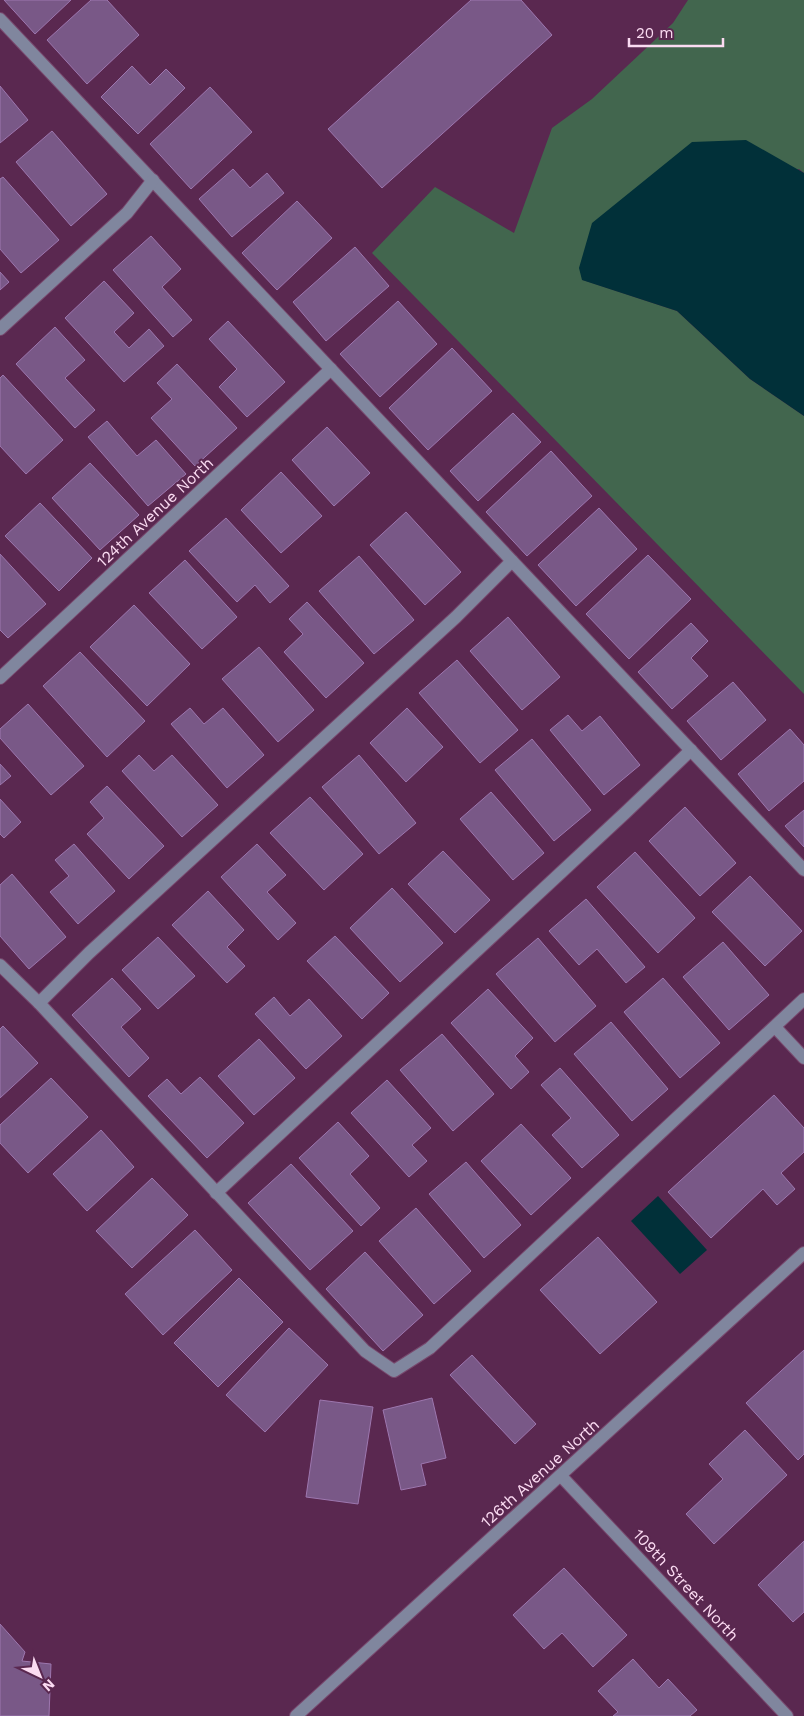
<svg xmlns="http://www.w3.org/2000/svg" width="804" height="1716" font-family="'Work Sans',sans-serif">
  <style>
    .green { fill: #42664e }
    .water { fill: #013039 }
    .building { fill: #795887; stroke: #9d77af }
    .lines { fill: none; stroke-linecap: round; stroke-linejoin: round }
    .minor-casing { stroke: #77486d; stroke-width: 14 }
    .minor { stroke: #80869e; stroke-width: 12 }
    .labels { text-anchor: middle; dominant-baseline: central; stroke-width: 4; stroke-linejoin: round; paint-order: stroke }
    .street-label { font-size: 16px; fill: #fbdbf2; stroke: #5a2850 }
  </style>
  <rect width="100%" height="100%" fill="#5a2850"/>
  <path class="green" d="M 688,0 L 804,0 L 804,173 L 799,169 L 583,280 L 677,311 L 750,379 L 804,416 L 804,694 L 372,253 L 435,187 L 514,233 L 552,128 L 592,99 L 673,23 Z"/>
  <g class="water">
    <path d="M 746,140 L 804,173 L 804,416 L 750,379 L 677,311 L 582,280 L 579,268 L 592,223 L 692,142 Z"/>
    <path d="M 658,1196 L 707,1250 L 680,1274 L 631,1221 Z"/>
  </g>
  <g class="building">
    <path d="M 4,0 L 71,0 L 35,34 Z"/>
    <path d="M 91,0 L 107,0 L 139,35 L 87,84 L 47,40 Z"/>
    <path d="M 471,0 L 521,0 L 552,35 L 382,188 L 328,129 Z"/>
    <path d="M 132,66 L 150,85 L 166,69 L 185,88 L 138,134 L 101,97 Z"/>
    <path d="M 0,86 L 28,120 L 0,143 Z"/>
    <path d="M 210,87 L 252,132 L 191,189 L 150,144 Z"/>
    <path d="M 52,131 L 107,194 L 71,226 L 16,162 Z"/>
    <path d="M 233,169 L 250,188 L 267,173 L 284,193 L 232,237 L 199,199 Z"/>
    <path d="M 3,177 L 59,240 L 21,273 L 0,249 L 0,179 Z"/>
    <path d="M 297,201 L 332,238 L 277,290 L 242,253 Z"/>
    <path d="M 151,236 L 181,269 L 162,287 L 192,320 L 173,337 L 113,270 Z"/>
    <path d="M 355,247 L 389,286 L 326,341 L 293,302 Z"/>
    <path d="M 0,272 L 9,282 L 0,290 Z"/>
    <path d="M 104,281 L 134,313 L 114,332 L 129,348 L 149,329 L 164,346 L 124,382 L 65,318 Z"/>
    <path d="M 398,301 L 437,344 L 380,397 L 340,354 Z"/>
    <path d="M 228,321 L 285,382 L 247,417 L 219,387 L 237,369 L 209,339 Z"/>
    <path d="M 55,327 L 85,360 L 65,378 L 95,410 L 75,428 L 16,364 Z"/>
    <path d="M 452,348 L 492,391 L 428,450 L 389,408 Z"/>
    <path d="M 177,364 L 237,428 L 195,466 L 151,418 L 172,399 L 157,383 Z"/>
    <path d="M 3,375 L 63,440 L 26,474 L 0,446 L 0,378 Z"/>
    <path d="M 513,413 L 541,442 L 478,501 L 450,471 Z"/>
    <path d="M 107,421 L 137,456 L 156,440 L 186,474 L 148,506 L 88,437 Z"/>
    <path d="M 327,427 L 370,473 L 334,506 L 292,460 Z"/>
    <path d="M 551,451 L 592,496 L 527,556 L 486,512 Z"/>
    <path d="M 90,463 L 139,515 L 100,550 L 52,498 Z"/>
    <path d="M 281,472 L 322,516 L 281,553 L 241,510 Z"/>
    <path d="M 40,503 L 92,558 L 59,591 L 5,536 Z"/>
    <path d="M 599,508 L 637,549 L 576,606 L 538,565 Z"/>
    <path d="M 406,512 L 461,572 L 425,605 L 370,545 Z"/>
    <path d="M 226,518 L 289,586 L 270,603 L 255,585 L 237,602 L 189,551 Z"/>
    <path d="M 0,554 L 46,604 L 8,638 L 0,630 Z"/>
    <path d="M 648,555 L 691,599 L 629,659 L 586,614 Z"/>
    <path d="M 359,556 L 414,620 L 374,654 L 319,591 Z"/>
    <path d="M 185,560 L 237,617 L 202,649 L 149,593 Z"/>
    <path d="M 307,602 L 364,663 L 326,698 L 284,652 L 303,634 L 289,619 Z"/>
    <path d="M 134,605 L 190,664 L 147,706 L 90,647 Z"/>
    <path d="M 508,617 L 560,677 L 522,710 L 470,651 Z"/>
    <path d="M 691,623 L 708,641 L 691,658 L 708,676 L 672,709 L 638,672 Z"/>
    <path d="M 259,647 L 314,710 L 278,742 L 222,679 Z"/>
    <path d="M 80,652 L 145,721 L 107,757 L 43,686 Z"/>
    <path d="M 457,660 L 518,730 L 480,763 L 419,693 Z"/>
    <path d="M 733,682 L 766,720 L 721,760 L 687,721 Z"/>
    <path d="M 28,704 L 84,766 L 51,795 L 0,738 L 0,729 Z"/>
    <path d="M 190,708 L 204,724 L 223,708 L 264,755 L 227,788 L 171,724 Z"/>
    <path d="M 407,708 L 443,747 L 406,782 L 370,743 Z"/>
    <path d="M 568,715 L 582,731 L 600,716 L 640,765 L 604,795 L 550,730 Z"/>
    <path d="M 790,729 L 804,745 L 804,781 L 769,811 L 738,774 Z"/>
    <path d="M 532,739 L 591,810 L 554,841 L 495,770 Z"/>
    <path d="M 139,755 L 154,771 L 172,755 L 218,805 L 182,837 L 122,771 Z"/>
    <path d="M 359,755 L 416,823 L 379,854 L 322,787 Z"/>
    <path d="M 0,764 L 11,776 L 0,785 Z"/>
    <path d="M 107,786 L 164,846 L 129,879 L 87,834 L 104,818 L 90,802 Z"/>
    <path d="M 491,792 L 544,853 L 513,880 L 460,819 Z"/>
    <path d="M 310,797 L 363,854 L 324,890 L 270,833 Z"/>
    <path d="M 0,799 L 21,822 L 4,838 L 0,834 Z"/>
    <path d="M 685,807 L 736,863 L 700,896 L 649,841 Z"/>
    <path d="M 804,810 L 804,847 L 785,826 Z"/>
    <path d="M 74,844 L 115,891 L 78,924 L 50,892 L 69,876 L 55,860 Z"/>
    <path d="M 257,844 L 286,875 L 267,892 L 296,923 L 278,940 L 221,877 Z"/>
    <path d="M 443,851 L 490,900 L 455,933 L 408,884 Z"/>
    <path d="M 635,852 L 695,918 L 658,953 L 597,887 Z"/>
    <path d="M 12,874 L 66,937 L 29,969 L 0,936 L 0,885 Z"/>
    <path d="M 750,876 L 802,931 L 765,966 L 712,912 Z"/>
    <path d="M 392,888 L 443,943 L 400,982 L 350,928 Z"/>
    <path d="M 208,891 L 244,930 L 227,947 L 245,966 L 227,983 L 172,925 Z"/>
    <path d="M 586,899 L 645,967 L 626,983 L 597,949 L 579,965 L 549,931 Z"/>
    <path d="M 335,936 L 389,993 L 362,1019 L 307,961 Z"/>
    <path d="M 158,937 L 195,976 L 158,1009 L 122,970 Z"/>
    <path d="M 538,938 L 596,1006 L 555,1042 L 496,974 Z"/>
    <path d="M 723,942 L 769,995 L 729,1030 L 683,977 Z"/>
    <path d="M 112,978 L 141,1009 L 121,1027 L 149,1058 L 129,1077 L 72,1015 Z"/>
    <path d="M 663,978 L 720,1043 L 680,1078 L 624,1012 Z"/>
    <path d="M 488,989 L 533,1038 L 515,1056 L 529,1072 L 511,1089 L 451,1023 Z"/>
    <path d="M 274,997 L 290,1016 L 309,999 L 342,1036 L 306,1069 L 255,1014 Z"/>
    <path d="M 611,1022 L 668,1089 L 632,1121 L 574,1054 Z"/>
    <path d="M 3,1026 L 38,1063 L 0,1098 L 0,1029 Z"/>
    <path d="M 442,1034 L 494,1094 L 453,1131 L 400,1070 Z"/>
    <path d="M 259,1039 L 295,1078 L 254,1115 L 218,1076 Z"/>
    <path d="M 560,1068 L 619,1135 L 582,1168 L 552,1135 L 571,1118 L 541,1085 Z"/>
    <path d="M 200,1077 L 244,1123 L 207,1158 L 148,1096 L 167,1079 L 181,1094 Z"/>
    <path d="M 51,1078 L 88,1117 L 28,1173 L 0,1143 L 0,1125 Z"/>
    <path d="M 387,1080 L 431,1128 L 412,1145 L 427,1161 L 409,1177 L 351,1113 Z"/>
    <path d="M 774,1095 L 804,1128 L 804,1152 L 781,1173 L 795,1189 L 777,1205 L 763,1189 L 711,1238 L 668,1192 Z"/>
    <path d="M 338,1122 L 369,1156 L 350,1174 L 380,1208 L 361,1226 L 299,1158 Z"/>
    <path d="M 521,1124 L 571,1178 L 531,1215 L 481,1161 Z"/>
    <path d="M 101,1130 L 134,1167 L 87,1211 L 53,1174 Z"/>
    <path d="M 466,1162 L 521,1225 L 484,1258 L 429,1194 Z"/>
    <path d="M 291,1164 L 353,1231 L 310,1270 L 248,1203 Z"/>
    <path d="M 152,1178 L 188,1215 L 132,1268 L 96,1231 Z"/>
    <path d="M 416,1208 L 471,1271 L 434,1304 L 379,1241 Z"/>
    <path d="M 195,1230 L 232,1270 L 163,1335 L 125,1294 Z"/>
    <path d="M 598,1237 L 657,1302 L 600,1354 L 540,1290 Z"/>
    <path d="M 365,1252 L 423,1315 L 383,1351 L 326,1289 Z"/>
    <path d="M 239,1278 L 283,1322 L 218,1387 L 174,1343 Z"/>
    <path d="M 289,1328 L 328,1365 L 265,1432 L 226,1395 Z"/>
    <path d="M 804,1350 L 804,1454 L 798,1460 L 746,1403 Z"/>
    <path d="M 472,1355 L 536,1424 L 515,1444 L 450,1375 Z"/>
    <path d="M 432,1398 L 446,1458 L 421,1464 L 426,1485 L 401,1490 L 383,1410 Z"/>
    <path d="M 320,1400 L 373,1407 L 358,1504 L 306,1497 Z"/>
    <path d="M 745,1430 L 787,1475 L 714,1544 L 686,1514 L 723,1479 L 709,1464 Z"/>
    <path d="M 804,1541 L 804,1612 L 793,1622 L 758,1585 Z"/>
    <path d="M 564,1568 L 627,1635 L 593,1667 L 562,1633 L 544,1649 L 513,1615 Z"/>
    <path d="M 0,1624 L 25,1652 L 22,1661 L 51,1664 L 49,1716 L 0,1716 Z"/>
    <path d="M 633,1659 L 659,1688 L 668,1679 L 697,1710 L 690,1716 L 613,1716 L 618,1712 L 598,1691 Z"/>
  </g>
  <g class="lines">
    <defs>
      <g id="minor">
        <path d="M 0,19 L 804,870"/>
        <path d="M 0,329 L 127,213 L 153,180"/>
        <path d="M 0,678 L 331,369"/>
        <path d="M 0,965 L 39,1003 L 365,1351 L 394,1371 L 430,1348 L 804,999"/>
        <path d="M 39,1003 L 89,953 L 456,617 L 512,561"/>
        <path d="M 775,1027 L 804,1058"/>
        <path d="M 216,1193 L 625,813 L 691,750"/>
        <path d="M 561,1476 L 787,1716"/>
        <path d="M 296,1716 L 804,1253"/>
      </g>
    </defs>
    <use href="#minor" class="minor-casing"/>
    <use href="#minor" class="minor"/>
  </g>
  <g class="labels">
    <g class="street-label">
      <text transform="translate(155 512) rotate(-43)">124th Avenue North</text>
      <text transform="translate(540 1473) rotate(-42)">126th Avenue North</text>
      <text transform="translate(686 1585) rotate(47)">109th Street North</text>
    </g>
  </g>
  <g transform="translate(40 1676) rotate(137)" stroke="#5a2850" stroke-width="4" paint-order="stroke">
  <path d="M0-4L9 19L0 12L-9 19Z" fill="#fbdbf2"/>
  <text y="-8" font-size="14" font-weight="bold" text-anchor="middle" fill="#fbdbf2">N</text>
  </g>
  <path d="M629 38v8h94v-8" fill="none" stroke="#fbdbf2" stroke-width="2.5"/>
  <text x="636" y="38" font-size="15" fill="#fbdbf2" stroke="#5a2850" stroke-width="4" paint-order="stroke">20 m</text>
</svg>
